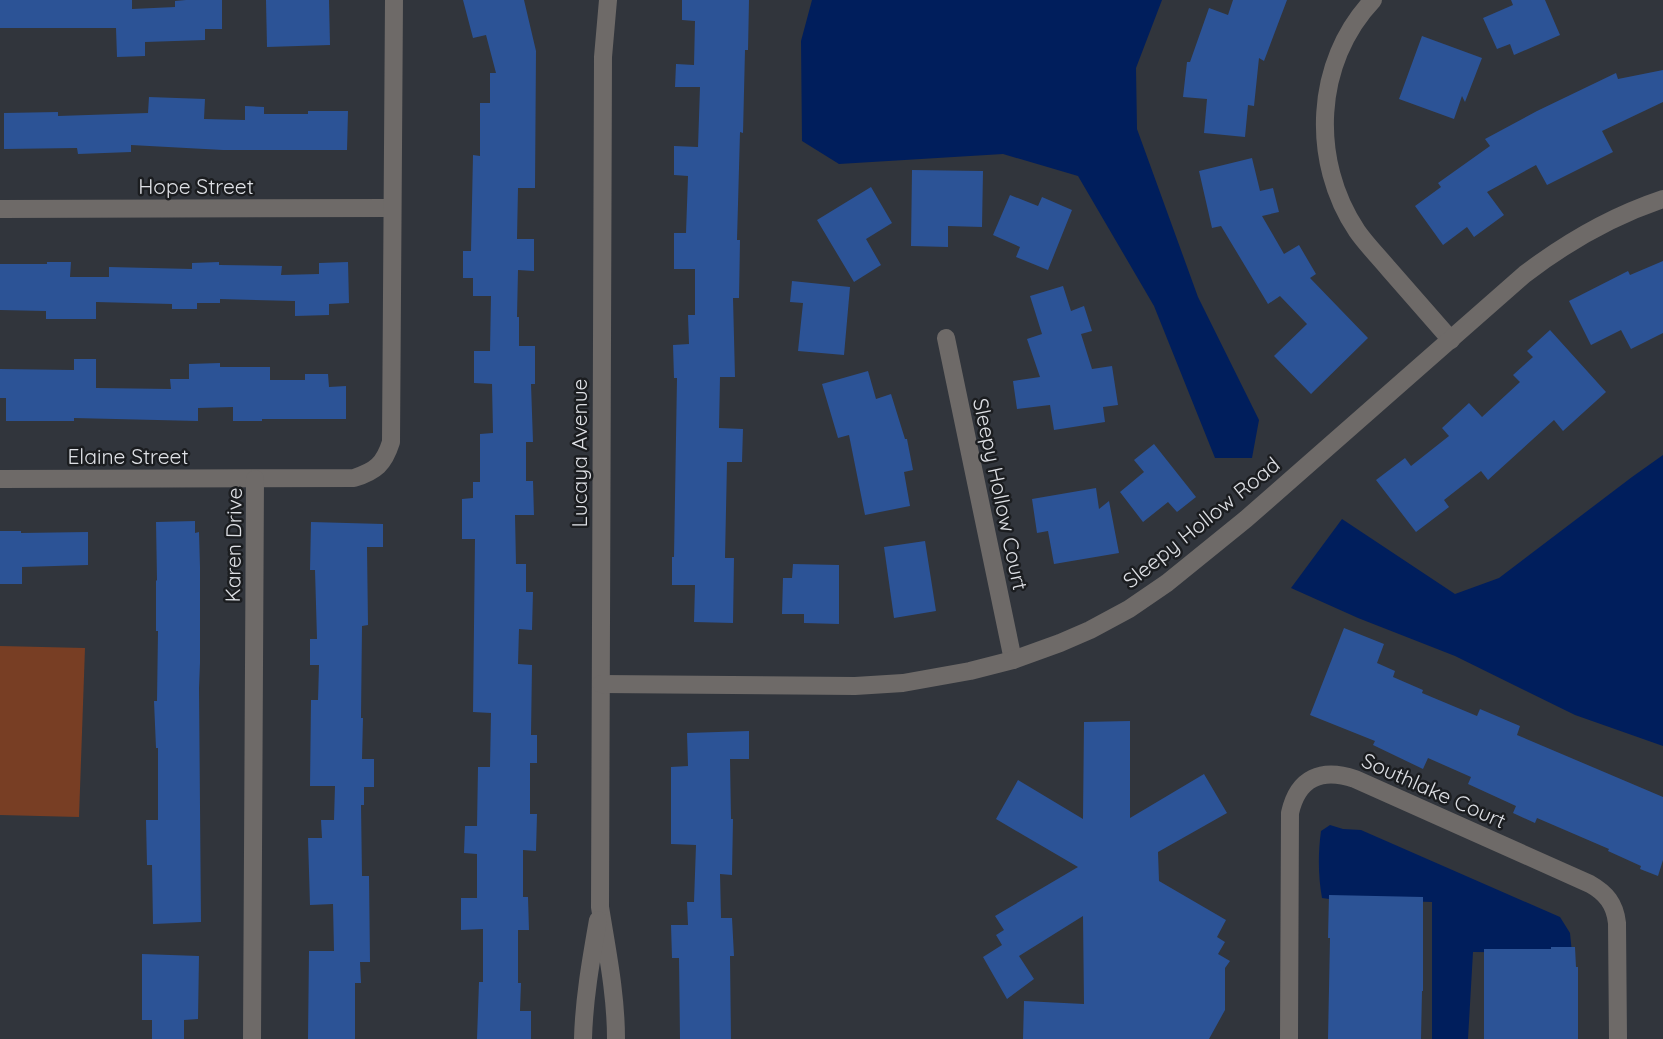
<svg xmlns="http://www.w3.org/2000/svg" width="1663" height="1039" font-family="Quicksand,sans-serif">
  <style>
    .green { fill: #783e24 }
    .water { fill: #001e5c }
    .building { fill: #2c5396 }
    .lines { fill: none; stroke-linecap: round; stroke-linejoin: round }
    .minor { stroke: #6e6a68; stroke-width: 18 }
    .labels { text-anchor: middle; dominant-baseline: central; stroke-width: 5; stroke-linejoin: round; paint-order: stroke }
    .street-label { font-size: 21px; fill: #dee0e5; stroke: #1b1d20 }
  </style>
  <rect width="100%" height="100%" fill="#31353c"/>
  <path class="green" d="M 0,646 L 85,648 L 79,817 L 0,815 Z"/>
  <g class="water">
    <path d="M 812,0 L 1162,0 L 1136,68 L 1137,129 L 1198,297 L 1259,420 L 1252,458 L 1215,458 L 1154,306 L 1078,176 L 1003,154 L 839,164 L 802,141 L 801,41 Z"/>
    <path d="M 1663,455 L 1663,746 L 1575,715 L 1455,656 L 1358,618 L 1291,588 L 1342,519 L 1455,594 L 1499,578 L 1632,477 Z"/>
    <path d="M 1330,825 L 1343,829 L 1361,830 L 1560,917 L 1570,933 L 1572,953 L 1473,952 L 1468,1039 L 1432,1039 L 1432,902 L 1329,899 L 1322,898 C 1318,876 1318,853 1321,831 Z"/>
  </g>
  <g class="building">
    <path d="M 0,0 L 132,0 L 132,9 L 175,7 L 175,1 L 186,0 L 222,0 L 222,29 L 205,29 L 205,40 L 145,42 L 145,56 L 117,57 L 116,28 L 0,28 Z"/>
    <path d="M 266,0 L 329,0 L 330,45 L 267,47 Z"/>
    <path d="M 463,0 L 524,0 L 536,51 L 535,188 L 518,188 L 517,239 L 534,239 L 534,271 L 518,270 L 517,317 L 519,317 L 519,346 L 535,346 L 535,384 L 531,384 L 533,442 L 526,442 L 526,481 L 533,481 L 534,515 L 515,515 L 516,564 L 526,564 L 526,592 L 533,592 L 532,630 L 519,629 L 518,664 L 532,665 L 531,735 L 537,735 L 537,763 L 530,763 L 530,814 L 537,814 L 536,851 L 523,850 L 523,897 L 528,897 L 529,930 L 518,930 L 518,983 L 521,983 L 520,1011 L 531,1011 L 531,1039 L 477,1039 L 479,982 L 483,982 L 483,929 L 461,930 L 461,898 L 477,898 L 477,854 L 464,853 L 465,826 L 477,826 L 478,767 L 490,767 L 491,713 L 473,712 L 475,539 L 462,539 L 462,499 L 473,498 L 473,482 L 480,482 L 480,434 L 493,433 L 492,384 L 474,383 L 474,351 L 490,351 L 491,296 L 473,296 L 473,278 L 463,278 L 463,251 L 471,251 L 473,155 L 480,156 L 480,103 L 490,103 L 490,73 L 496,73 L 486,35 L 473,38 Z"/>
    <path d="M 682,0 L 749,0 L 748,50 L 745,50 L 743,133 L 740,132 L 737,240 L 740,240 L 739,298 L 733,298 L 735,377 L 720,377 L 719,428 L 743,429 L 742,462 L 727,462 L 725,558 L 734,558 L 733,623 L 694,622 L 695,585 L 672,585 L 672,557 L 674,557 L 677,378 L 674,378 L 673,345 L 689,344 L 688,315 L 695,315 L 695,269 L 674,269 L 674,233 L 686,233 L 688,176 L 674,175 L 674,146 L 698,147 L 700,87 L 675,87 L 676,64 L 694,65 L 695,21 L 682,20 Z"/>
    <path d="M 1233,0 L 1287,0 L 1264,61 L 1259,58 L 1254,106 L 1248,105 L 1245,137 L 1204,133 L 1207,99 L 1183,97 L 1187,62 L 1190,62 L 1209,8 L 1228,15 Z"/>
    <path d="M 1511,0 L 1545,0 L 1560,35 L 1514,55 L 1510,44 L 1497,49 L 1483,18 L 1513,5 Z"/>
    <path d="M 1422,36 L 1482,58 L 1465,102 L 1462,96 L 1454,119 L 1399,99 Z"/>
    <path d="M 1663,70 L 1663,102 L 1602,131 L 1613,152 L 1547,185 L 1536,165 L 1487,192 L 1504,215 L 1474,237 L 1467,227 L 1443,245 L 1415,206 L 1441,187 L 1438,183 L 1490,146 L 1485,139 L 1537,111 L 1616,73 L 1618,79 Z"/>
    <path d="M 149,97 L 205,99 L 204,119 L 245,120 L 245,106 L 264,107 L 264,114 L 308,114 L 308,111 L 348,111 L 347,150 L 223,150 L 131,145 L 131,152 L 78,154 L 77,148 L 4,149 L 4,113 L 58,112 L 58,116 L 148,113 Z"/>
    <path d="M 1252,158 L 1260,191 L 1273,188 L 1279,212 L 1262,216 L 1284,254 L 1299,245 L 1316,274 L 1310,278 L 1368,338 L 1311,394 L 1274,356 L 1307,324 L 1280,296 L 1268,304 L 1221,226 L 1212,228 L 1199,171 Z"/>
    <path d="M 912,170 L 983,171 L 982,227 L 948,226 L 948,247 L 911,246 Z"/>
    <path d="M 871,187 L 892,223 L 866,239 L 881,265 L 854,282 L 817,220 Z"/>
    <path d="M 1010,195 L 1038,206 L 1042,197 L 1072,210 L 1048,270 L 1016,257 L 1020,247 L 993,235 Z"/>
    <path d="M 1663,261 L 1663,333 L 1631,349 L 1621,330 L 1591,345 L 1569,301 L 1628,271 L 1630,275 Z"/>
    <path d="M 47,262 L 71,262 L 70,277 L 109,277 L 109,267 L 192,269 L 192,263 L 219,262 L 219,265 L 282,266 L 281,275 L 319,274 L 319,263 L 348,262 L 349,303 L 329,304 L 329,315 L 295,316 L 295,301 L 220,299 L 220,303 L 197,303 L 197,309 L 172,309 L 172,304 L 96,302 L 96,319 L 46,319 L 46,311 L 0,310 L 0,264 L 47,264 Z"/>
    <path d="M 792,281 L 850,287 L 844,355 L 798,351 L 803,303 L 790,302 Z"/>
    <path d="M 1063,286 L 1071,311 L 1084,306 L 1092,331 L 1081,334 L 1092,369 L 1112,366 L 1118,405 L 1103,407 L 1105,422 L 1054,430 L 1050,405 L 1017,409 L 1013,381 L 1040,377 L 1027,339 L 1042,334 L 1030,296 Z"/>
    <path d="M 1550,330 L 1606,392 L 1563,431 L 1554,420 L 1488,480 L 1481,471 L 1444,500 L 1449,507 L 1416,532 L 1376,480 L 1405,458 L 1411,466 L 1449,436 L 1442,428 L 1469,403 L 1482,417 L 1520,382 L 1513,375 L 1533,357 L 1527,351 Z"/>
    <path d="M 74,359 L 96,359 L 96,388 L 171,389 L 170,379 L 189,379 L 189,364 L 220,363 L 220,367 L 270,367 L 270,380 L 305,380 L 305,374 L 328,374 L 329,387 L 346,386 L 346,419 L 262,419 L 262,421 L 233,421 L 233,407 L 198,408 L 198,421 L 74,418 L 74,421 L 6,421 L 6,398 L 0,398 L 0,369 L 74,370 Z"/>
    <path d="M 868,371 L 876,399 L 891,394 L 905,439 L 907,439 L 913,470 L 904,472 L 910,506 L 865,515 L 849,435 L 838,438 L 822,384 Z"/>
    <path d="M 1154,444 L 1196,497 L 1177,512 L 1168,502 L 1143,522 L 1120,492 L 1144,472 L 1134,460 Z"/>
    <path d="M 1096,488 L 1099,509 L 1109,501 L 1119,553 L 1054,564 L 1048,531 L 1037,533 L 1032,499 Z"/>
    <path d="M 195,521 L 195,533 L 199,532 L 200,567 L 200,663 L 199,688 L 201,922 L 153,924 L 152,865 L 147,865 L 146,820 L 158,820 L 158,748 L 156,748 L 154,701 L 157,701 L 158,631 L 156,631 L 156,581 L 157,580 L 156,522 Z"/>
    <path d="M 311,522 L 383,524 L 383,547 L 367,547 L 368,625 L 362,626 L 361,718 L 363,718 L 362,759 L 374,759 L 374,787 L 364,787 L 364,805 L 361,805 L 362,876 L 369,876 L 370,962 L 360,962 L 361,983 L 355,983 L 355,1039 L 308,1039 L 309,951 L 334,951 L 333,904 L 310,905 L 308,838 L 322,838 L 321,820 L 334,820 L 335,786 L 310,786 L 311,700 L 318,700 L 319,665 L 310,665 L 310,639 L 317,639 L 315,570 L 310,570 Z"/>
    <path d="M 0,531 L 21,531 L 21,533 L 88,532 L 88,565 L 22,567 L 22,584 L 0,584 Z"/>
    <path d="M 925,541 L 936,611 L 894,618 L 884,547 Z"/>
    <path d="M 793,564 L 839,565 L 839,624 L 804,623 L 804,614 L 782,614 L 783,578 L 792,578 Z"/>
    <path d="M 1344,628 L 1384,644 L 1377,663 L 1395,671 L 1393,677 L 1423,690 L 1422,693 L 1477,716 L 1480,709 L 1520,726 L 1517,735 L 1663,797 L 1663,860 L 1658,876 L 1640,869 L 1641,866 L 1608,851 L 1609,849 L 1537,818 L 1535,823 L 1513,813 L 1516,806 L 1468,784 L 1471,777 L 1428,758 L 1423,769 L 1373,745 L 1375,741 L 1310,715 Z"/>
    <path d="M 1130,721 L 1130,818 L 1204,774 L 1227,813 L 1158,852 L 1159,881 L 1226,920 L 1217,937 L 1225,942 L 1218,954 L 1230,961 L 1225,968 L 1225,1010 L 1209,1039 L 1023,1039 L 1024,1001 L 1084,1004 L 1083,916 L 1019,956 L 1034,979 L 1007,999 L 983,957 L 1002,945 L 996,935 L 1004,930 L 995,916 L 1078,867 L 996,819 L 1018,780 L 1083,819 L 1084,722 Z"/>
    <path d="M 749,731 L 749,759 L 730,759 L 731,819 L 733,819 L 732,875 L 720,874 L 721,918 L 732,918 L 734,956 L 730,956 L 731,1039 L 680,1039 L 679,958 L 672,958 L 671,925 L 688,925 L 687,902 L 694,902 L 696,845 L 671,844 L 671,767 L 688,766 L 687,733 Z"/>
    <path d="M 1329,895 L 1423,897 L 1423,991 L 1422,991 L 1421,1039 L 1328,1039 L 1330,938 L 1328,938 Z"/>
    <path d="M 1551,947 L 1575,947 L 1576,967 L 1578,967 L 1578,1039 L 1484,1039 L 1484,949 L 1551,949 Z"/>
    <path d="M 142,954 L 199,956 L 198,1019 L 184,1020 L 184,1039 L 152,1039 L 152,1020 L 142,1020 Z"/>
  </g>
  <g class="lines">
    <g class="minor">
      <path d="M 608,0 L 603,57 L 600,907 C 607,951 616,994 616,1039"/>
      <path d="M 1373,0 C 1314,62 1310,161 1357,231 C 1366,244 1378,256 1388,268 C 1409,292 1430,316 1451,340"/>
      <path d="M 0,209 L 392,208"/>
      <path d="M 946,338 L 1013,660"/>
      <path d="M 0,479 L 354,478 C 376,471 384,464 391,442 L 394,0"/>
      <path d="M 601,684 L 855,686 L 903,683 L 970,671 L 1013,660 L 1060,643 L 1090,630 L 1129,609 L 1167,583 L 1246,519 L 1525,274 C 1567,242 1612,216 1663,199"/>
      <path d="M 252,1039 L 255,479"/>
      <path d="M 583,1039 C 584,999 591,960 598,920"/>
      <path d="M 1289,1039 L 1290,813 C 1298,777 1322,768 1355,779 L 1590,884 C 1606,893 1615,904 1617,923 L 1618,1039"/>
    </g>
  </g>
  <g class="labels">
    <g class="street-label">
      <text x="196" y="186">Hope Street</text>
      <text transform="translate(579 453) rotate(-90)">Lucaya Avenue</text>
      <text x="128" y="456">Elaine Street</text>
      <text transform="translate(1001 494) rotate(78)">Sleepy Hollow Court</text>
      <text transform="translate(1201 522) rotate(-39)">Sleepy Hollow Road</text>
      <text transform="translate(233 545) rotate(-89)">Karen Drive</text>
      <text transform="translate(1434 790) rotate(24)">Southlake Court</text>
    </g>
  </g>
</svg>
